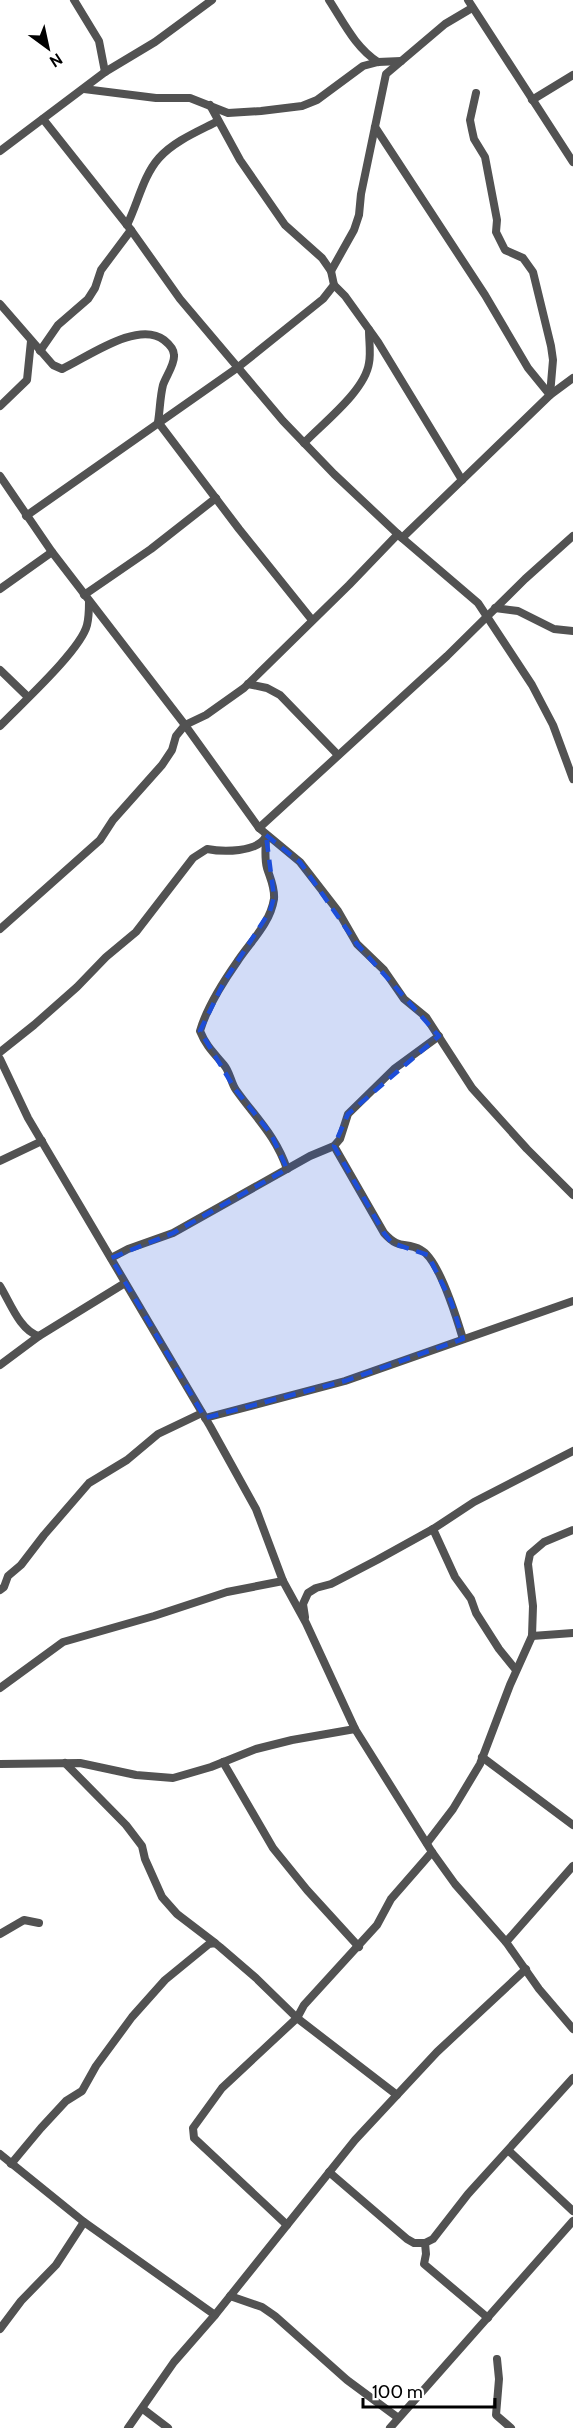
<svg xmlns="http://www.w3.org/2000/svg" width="573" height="2428" font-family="Cabin,sans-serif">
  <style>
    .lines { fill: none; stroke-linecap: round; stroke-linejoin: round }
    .street { stroke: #525252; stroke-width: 8 }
    .marked { fill: #1d4ed8; fill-opacity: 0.2; stroke: #1d4ed8; stroke-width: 4.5; stroke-dasharray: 12 8; stroke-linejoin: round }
  </style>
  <rect width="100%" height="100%" fill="#fff"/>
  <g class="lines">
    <g class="street">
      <path d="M 74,0 L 99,41 L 105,72"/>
      <path d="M 329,0 C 344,23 355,47 378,62"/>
      <path d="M 468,0 L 573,162"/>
      <path d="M 84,89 L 156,98 L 190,98 L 228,113 L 261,111 L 302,106 L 317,100 L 363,66 L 378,62 L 401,61"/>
      <path d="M 532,100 L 573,75"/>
      <path d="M 43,119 L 131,230 L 180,299 L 283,421 L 334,474 L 402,538 L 478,603 L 532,685 L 553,725 L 573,779"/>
      <path d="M 375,127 L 485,295 L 528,368 L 550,395 L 573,378"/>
      <path d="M 0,151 L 105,72 L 155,42 L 212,0"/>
      <path d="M 127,225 C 138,203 143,176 159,158 C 174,141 199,131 218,121"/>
      <path d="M 331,271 L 354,230 L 359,215 L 361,194 L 386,74 L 445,24 L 472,8"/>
      <path d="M 334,285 L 345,296 L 378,342 L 462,480"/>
      <path d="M 0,304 L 53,365 L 62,369 C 88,357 138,320 164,340 C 169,344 174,349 174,355 C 175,364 166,376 163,385 C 160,397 160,410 158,422 L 239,529 L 312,620"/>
      <path d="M 40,351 L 58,325 L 88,299 L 95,288 L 101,270 L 131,230"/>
      <path d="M 0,406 L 27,380 L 31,341"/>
      <path d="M 304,443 C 323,423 365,391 369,363 C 371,353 369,341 369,330"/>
      <path d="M 0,476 L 52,552 L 185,725 L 259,828 L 300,862 L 338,911 L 357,944 L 384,970 L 404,999 L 426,1017 L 472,1088 L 527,1149 L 573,1195"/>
      <path d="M 26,516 L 237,368 L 323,299 L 334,285 L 331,271 L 322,258 L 285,225 L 240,160 L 210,105"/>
      <path d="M 402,538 L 550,395 L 553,360 L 551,346 L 533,272 L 523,258 L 505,250 L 496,232 L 497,220 L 485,157 L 474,139 L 472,130 L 470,120 L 476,93"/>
      <path d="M 0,589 L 52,552"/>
      <path d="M 84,595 L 151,549 L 216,498"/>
      <path d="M 495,608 L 518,611 L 554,629 L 573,631"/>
      <path d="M 0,670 L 28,697"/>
      <path d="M 248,684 L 267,688 L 280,695 L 338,755"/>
      <path d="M 0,726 C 20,705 81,650 87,625 C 89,617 89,609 89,602"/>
      <path d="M 259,828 L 447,656 L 525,579 L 573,536"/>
      <path d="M 266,835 C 266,846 264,857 267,868 C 270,878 275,887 274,899 C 270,924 250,942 237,962 C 223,982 207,1007 200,1031 C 206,1046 214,1053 224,1065 C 230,1072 231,1083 236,1090 C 256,1118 276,1136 287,1169"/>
      <path d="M 0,929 L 100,840 L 113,820 L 162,765 L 172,750 L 176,736 L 185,725 L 206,715 L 244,688 L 349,585 L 398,534"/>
      <path d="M 0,1052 L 34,1025 L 77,987 L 106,957 L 136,932 L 193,858 L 207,849 C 222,852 258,853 266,836"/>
      <path d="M 0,1059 L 28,1118 L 210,1426 L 256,1509 L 283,1581 L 306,1623 L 355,1729 L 432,1852 L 455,1884 L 506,1942 L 539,1989 L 573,2029"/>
      <path d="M 334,1146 L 384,1233 C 400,1251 405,1241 421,1250 C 439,1259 457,1319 463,1339"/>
      <path d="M 0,1161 L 42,1141"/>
      <path d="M 111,1258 L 128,1249 L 173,1233 L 310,1156 L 334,1146 L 340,1139 L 348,1114 L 394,1069 L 439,1036"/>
      <path d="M 0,1286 C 10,1302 20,1331 39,1336 L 125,1283"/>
      <path d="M 0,1365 L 39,1336"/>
      <path d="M 205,1418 L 345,1381 L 573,1301"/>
      <path d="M 433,1529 L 455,1577 L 471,1599 L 476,1613 L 499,1649 L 516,1670"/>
      <path d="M 0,1590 L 4,1587 L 8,1576 L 21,1565 L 44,1535 L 89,1483 L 127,1460 L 158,1434 L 202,1413"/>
      <path d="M 305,1617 L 303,1604 L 308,1593 L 316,1588 L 331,1584 L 377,1560 L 433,1529 L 474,1502 L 573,1451"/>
      <path d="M 532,1636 L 573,1633"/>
      <path d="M 0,1688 L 63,1642 L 154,1616 L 227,1592 L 283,1581"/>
      <path d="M 482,1757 L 573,1825"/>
      <path d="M 223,1762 L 273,1848 L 307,1890 L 359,1947"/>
      <path d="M 65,1763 L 126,1825 L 142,1846 L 145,1859 L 162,1897 L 177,1914 L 215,1943"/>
      <path d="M 0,1764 L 80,1763 L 136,1775 L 173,1778 L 211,1767 L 256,1749 L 292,1740 L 355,1729"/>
      <path d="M 427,1843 L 453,1809 L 480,1764 L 510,1685 L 532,1636 L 533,1606 L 528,1564 L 530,1554 L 544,1542 L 573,1530"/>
      <path d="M 0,1934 L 24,1920 L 39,1923"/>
      <path d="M 506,1942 L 573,1866"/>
      <path d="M 509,2151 L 573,2211"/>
      <path d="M 0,2154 L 84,2222 L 215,2315"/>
      <path d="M 11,2164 L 41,2128 L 66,2101 L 82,2091 L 96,2066 L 132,2017 L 165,1980 L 209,1944 L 215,1943 L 220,1947 L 256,1978 L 297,2018 L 397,2095"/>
      <path d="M 329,2172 L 407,2239 L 414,2243 L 425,2243 L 433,2239 L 468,2194 L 573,2078"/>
      <path d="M 287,2225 L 194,2138 L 193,2128 L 222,2088 L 297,2018 L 304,2005 L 377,1925 L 391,1899 L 432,1852"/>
      <path d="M 425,2243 L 426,2254 L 424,2264 L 488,2318"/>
      <path d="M 230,2296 L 262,2307 L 275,2316 L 347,2380 L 397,2417"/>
      <path d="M 0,2329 L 21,2301 L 56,2265 L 84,2222"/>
      <path d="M 497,2359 L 499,2379 L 496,2415 L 511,2428"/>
      <path d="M 143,2409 L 168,2428"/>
      <path d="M 128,2428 L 174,2362 L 215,2315 L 355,2140 L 437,2052 L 526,1969"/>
      <path d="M 390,2428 L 573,2221"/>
    </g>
  </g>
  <path class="marked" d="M 266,835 L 300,862 L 357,944 L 439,1036 L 348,1114 L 334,1146 L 384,1233 L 392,1243 L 428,1255 L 451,1301 L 463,1339 L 345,1381 L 205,1418 L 111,1258 L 173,1233 L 287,1169 L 271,1134 L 235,1089 L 200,1031 L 224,982 L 270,911 L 274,897 Z"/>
  <g transform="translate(48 48) rotate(147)" stroke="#ffffff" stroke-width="4.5" paint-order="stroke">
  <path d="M0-4.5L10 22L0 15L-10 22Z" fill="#000000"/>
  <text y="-9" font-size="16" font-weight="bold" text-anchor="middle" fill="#000000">N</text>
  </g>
  <path d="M363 2398v9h132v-9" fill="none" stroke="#000000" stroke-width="3"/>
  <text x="372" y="2398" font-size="18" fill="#000000" stroke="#ffffff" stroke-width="4.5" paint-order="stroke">100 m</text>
</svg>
